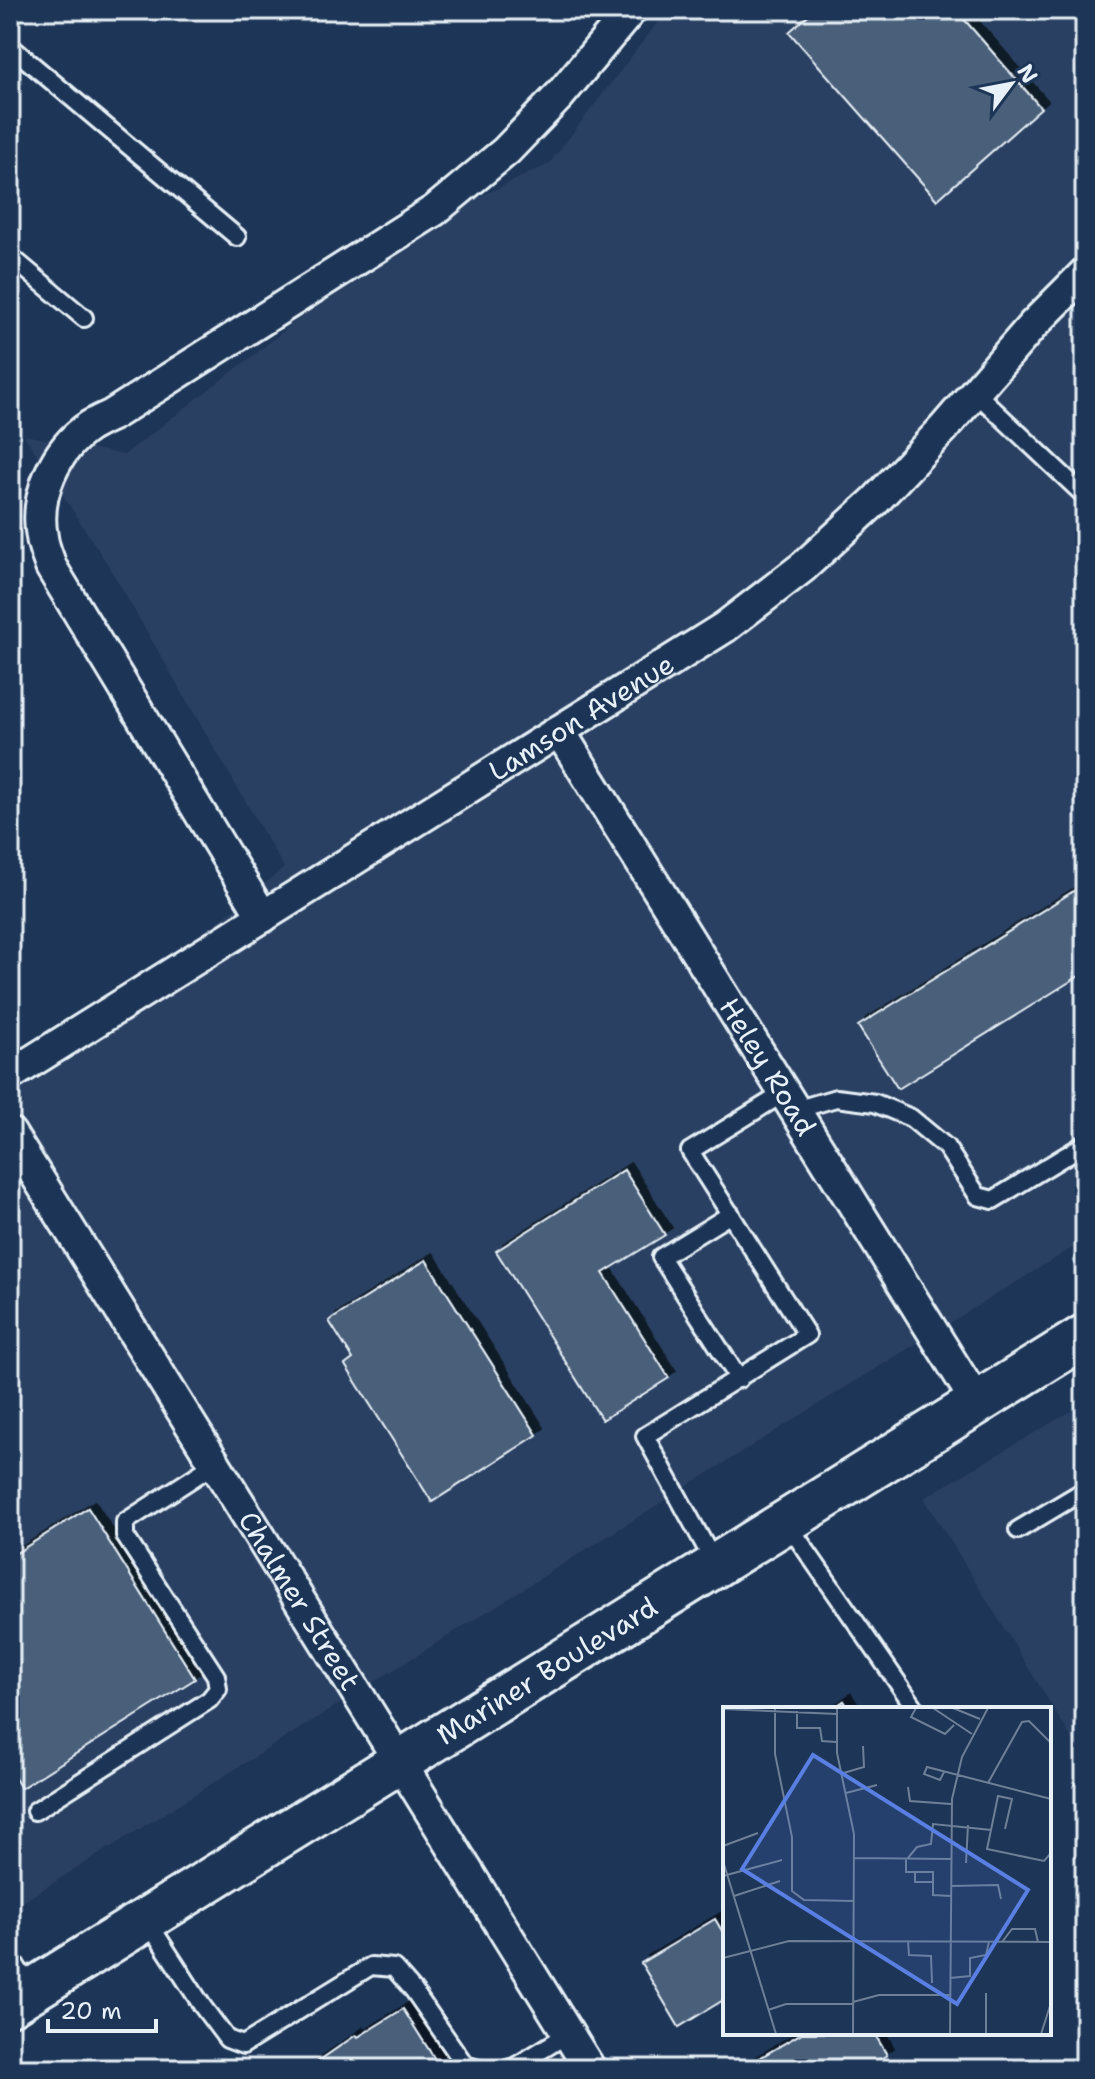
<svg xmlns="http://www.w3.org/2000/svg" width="1095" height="2079" font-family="'Shantell Sans',sans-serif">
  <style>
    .built { fill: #2a4162 }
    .building { fill: #495e7a; stroke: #e8f1f8; stroke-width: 2; filter: url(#shadow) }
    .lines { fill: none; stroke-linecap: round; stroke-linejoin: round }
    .lane-casing { stroke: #e8f1f8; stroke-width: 22 }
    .street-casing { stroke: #e8f1f8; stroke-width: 36 }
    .secondary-casing { stroke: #e8f1f8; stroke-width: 48 }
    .lane { stroke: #1d3557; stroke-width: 16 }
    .street { stroke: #1d3557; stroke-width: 30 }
    .secondary { stroke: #1d3557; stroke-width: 42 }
    .labels { text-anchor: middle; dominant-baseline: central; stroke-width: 6; stroke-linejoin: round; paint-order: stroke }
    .street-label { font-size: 28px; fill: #e8f1f8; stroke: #1d3557 }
    .inset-road { fill: none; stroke: #6e8097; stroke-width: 2 }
    .view { fill: #5a7fe2; fill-opacity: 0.15; stroke: #5a7fe2; stroke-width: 4 }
    .inset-edge { fill: none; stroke: #e8f1f8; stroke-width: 4 }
  </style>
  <defs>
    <filter id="shadow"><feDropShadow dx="7" dy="-7" stdDeviation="0" flood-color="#0009"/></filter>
  </defs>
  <rect width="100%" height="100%" fill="#1d3557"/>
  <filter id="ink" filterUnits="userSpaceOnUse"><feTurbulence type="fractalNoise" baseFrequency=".0125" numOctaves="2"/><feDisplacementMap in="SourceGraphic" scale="16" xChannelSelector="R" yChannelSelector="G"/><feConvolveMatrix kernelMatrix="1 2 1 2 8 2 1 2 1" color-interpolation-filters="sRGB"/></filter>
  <g filter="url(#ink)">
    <g class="built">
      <path d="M 667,10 L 1085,10 L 1085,1240 L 857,1380 L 10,1910 L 10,1092 L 284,868 L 108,565 L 24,435 L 124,455 L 259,351 L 403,233 L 549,164 Z"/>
      <path d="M 1085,1403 L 1085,1760 L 924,1498 Z"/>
    </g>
    <g class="building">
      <path d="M 814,10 L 956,10 L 1041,108 L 937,200 L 789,32 Z"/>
      <path d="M 1085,884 L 1085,985 L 1079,976 L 898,1089 L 858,1026 Z"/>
      <path d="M 624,1170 L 665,1235 L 603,1273 L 669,1378 L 602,1420 L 496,1251 Z"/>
      <path d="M 426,1260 L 537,1435 L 432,1502 L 345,1365 L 353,1359 L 329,1321 Z"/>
      <path d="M 88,1508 L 195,1679 L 21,1788 L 10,1770 L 10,1557 Z"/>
      <path d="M 844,1701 L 849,1709 L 832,1709 Z"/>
      <path d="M 715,1919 L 725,1936 L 725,1999 L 679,2027 L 641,1963 Z"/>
      <path d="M 403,2009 L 441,2069 L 307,2069 L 356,2035 L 358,2037 Z"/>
      <path d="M 802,2033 L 874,2033 L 887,2055 L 863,2069 L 741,2069 Z"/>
    </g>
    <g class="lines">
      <defs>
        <g id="lane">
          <path d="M 10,46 L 237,237"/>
          <path d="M 10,256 L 84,318"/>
          <path d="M 975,392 L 1085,496"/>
          <path d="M 795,1110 L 836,1098 L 875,1103 L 911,1118 L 946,1147 L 978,1196 L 993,1200 L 1085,1144"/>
          <path d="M 731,1214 L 661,1257 L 739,1379"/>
          <path d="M 787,1523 L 916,1709"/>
          <path d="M 1018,1530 L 1085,1490"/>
          <path d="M 715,1564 L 645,1436 L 807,1335 L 690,1151 L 784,1093"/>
          <path d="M 35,1811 L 209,1700 L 218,1689 L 216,1676 L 125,1536 L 125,1522 L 216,1463"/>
          <path d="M 146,1919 L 203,2007 L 227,2039 L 243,2045 L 371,1966 L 394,1968 L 414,1991 L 465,2065 L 479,2069"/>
          <path d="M 10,1956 L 31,1990"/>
          <path d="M 511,2069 L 568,2034"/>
        </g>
        <g id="street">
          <path id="s1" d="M 560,732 L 977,1403"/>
          <path d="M 263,917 L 51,567 C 48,557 43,547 42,537 C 34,496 55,449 90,426 C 97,422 105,418 112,415 L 435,210 L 506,151 L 560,95 L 631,10"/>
          <path id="s2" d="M 10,1075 L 725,627 L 803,567 L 875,501 L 943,429 L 1033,325 L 1085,273"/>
          <path id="s3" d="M 10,1133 L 590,2069"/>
        </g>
        <g id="secondary">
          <path id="s4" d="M 10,2004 L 1085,1336"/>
        </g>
      </defs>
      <use href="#lane" class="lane-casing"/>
      <use href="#street" class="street-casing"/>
      <use href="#secondary" class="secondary-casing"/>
      <use href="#lane" class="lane"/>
      <use href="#street" class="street"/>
      <use href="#secondary" class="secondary"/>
    </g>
  </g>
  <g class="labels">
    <g class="street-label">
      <text stroke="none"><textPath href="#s2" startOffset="674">Lamson Avenue</textPath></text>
      <text stroke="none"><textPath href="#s1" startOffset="394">Heley Road</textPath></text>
      <text stroke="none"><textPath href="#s3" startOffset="550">Chalmer Street</textPath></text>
      <text stroke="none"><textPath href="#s4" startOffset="632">Mariner Boulevard</textPath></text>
    </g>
  </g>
  <g transform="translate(723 1707)">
    <rect width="328" height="328" fill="#1d3557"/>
    <path class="inset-road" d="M 52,1 L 52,47 L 69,130 L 69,184 L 81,193 L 131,194M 114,1 L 114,46 L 131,127 L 130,327M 193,1 L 188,10 L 222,27 L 231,18M 210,1 L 249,27M 230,1 L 257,12M 0,2 L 114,7M 74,4 L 74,21 L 97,21 L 99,34 L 113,35M 221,65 L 217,73 L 201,67 L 204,60 L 328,92M 117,67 L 141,60 L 140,39M 265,76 L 299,15 L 306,14 L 328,36M 185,80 L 187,94 L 228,97M 123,86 L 154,78M 268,123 L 275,89 L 289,92 L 282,122M 0,139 L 35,126M 131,151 L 228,152M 183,151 L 183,165 L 210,165 L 210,188 L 228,189M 185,151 L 194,140 L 208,137 L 210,117 L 268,123 L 264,142 L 321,154 L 328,146M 0,154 L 53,327M 243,156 L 245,118M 192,165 L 192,175 L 210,175M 0,169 L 59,153M 228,179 L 275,178 L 278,192M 11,189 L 57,174M 185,234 L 186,248 L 208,249 L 209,276M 279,235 L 289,222 L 312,222 L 315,235M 0,251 L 66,234 L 328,235M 227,271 L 247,269 L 247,251 L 263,248 L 266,235M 263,286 L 263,327M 130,295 L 156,288 L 227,288M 45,303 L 63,297 L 130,297M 227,327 L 229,92 L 239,50 L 265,1M 318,327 L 328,296"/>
    <path class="view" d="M 90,48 L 305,183 L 234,297 L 19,162 Z"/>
    <rect width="328" height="328" class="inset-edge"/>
  </g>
  <rect width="1095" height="2079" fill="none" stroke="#1d3557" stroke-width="40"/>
  <rect x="20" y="20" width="1055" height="2039" fill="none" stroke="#e8f1f8" stroke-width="3" filter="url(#ink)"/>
  <g transform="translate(1011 84) rotate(58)" stroke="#1d3557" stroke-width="6" paint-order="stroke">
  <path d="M0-6L14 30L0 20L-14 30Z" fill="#e8f1f8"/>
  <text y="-12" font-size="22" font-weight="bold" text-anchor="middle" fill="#e8f1f8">N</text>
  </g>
  <path d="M48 2019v12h108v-12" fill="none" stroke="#e8f1f8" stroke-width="4"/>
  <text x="60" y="2019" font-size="24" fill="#e8f1f8" stroke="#1d3557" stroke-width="6" paint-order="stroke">20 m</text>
</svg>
